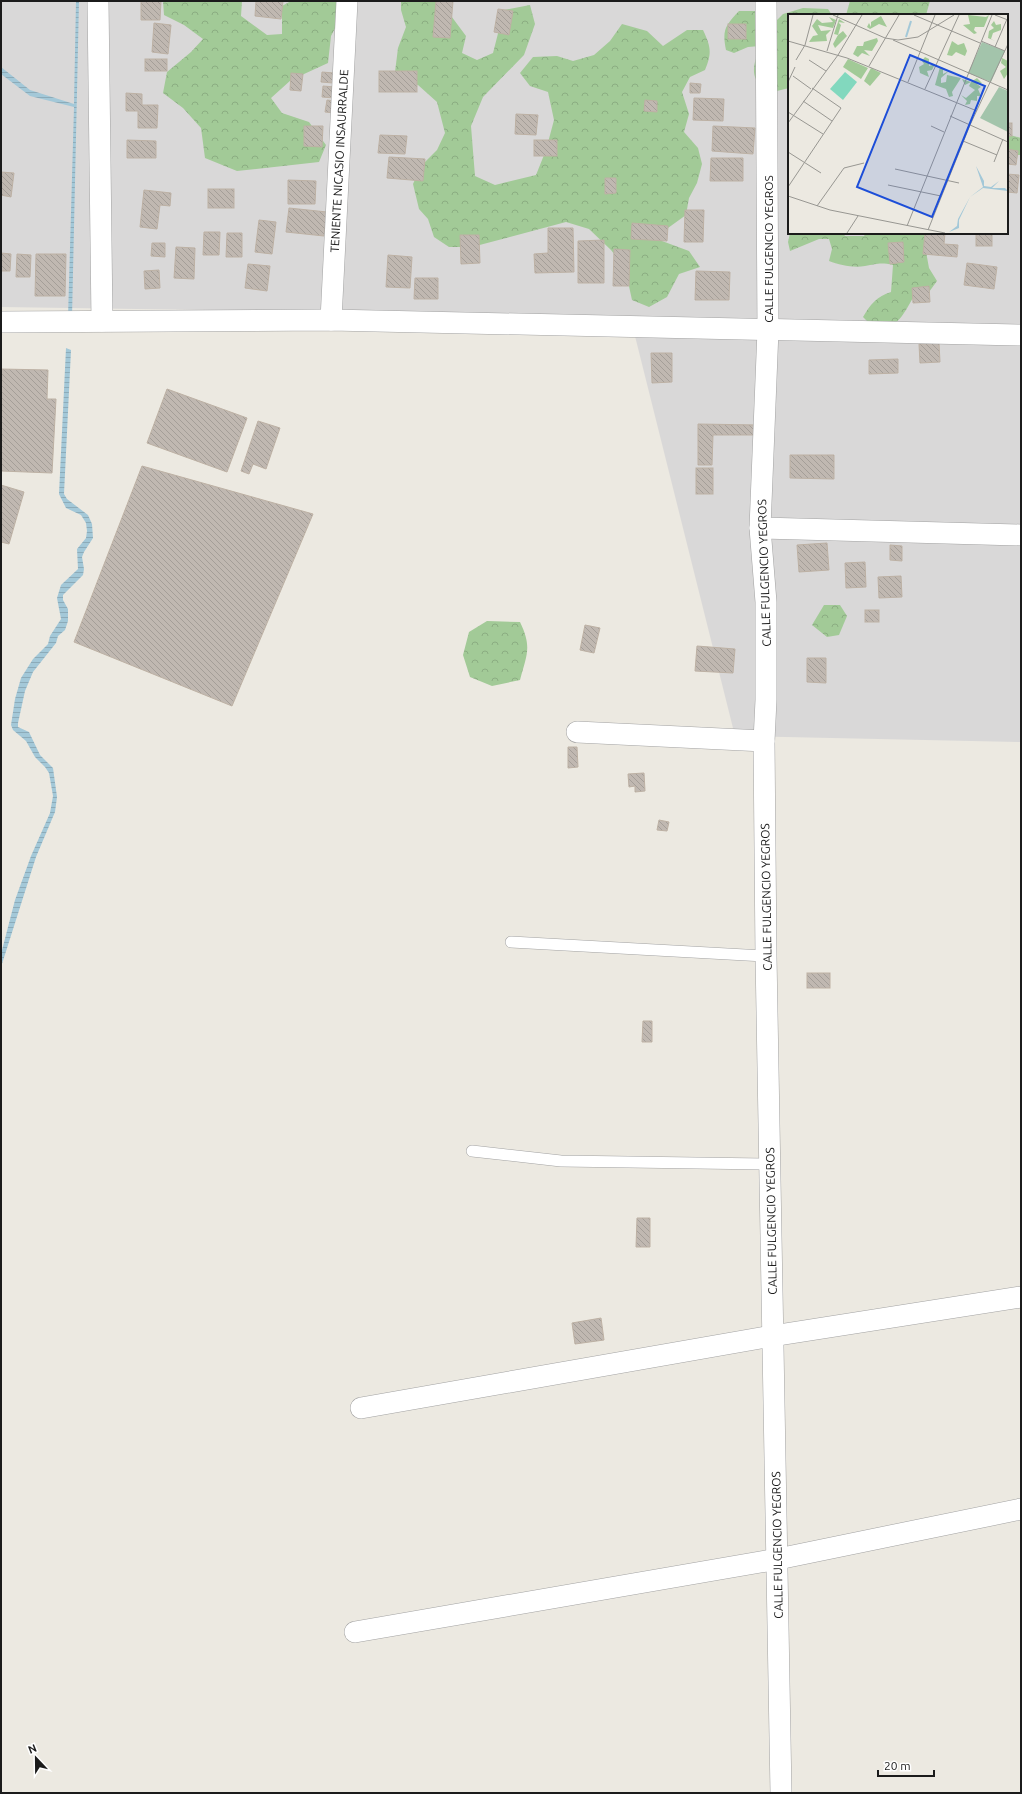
<svg xmlns="http://www.w3.org/2000/svg" width="1022" height="1794" font-family="Ubuntu,sans-serif">
  <style>
    .residential { fill: #d9d8d8; fill-rule: evenodd }
    .forest { fill: url(#forest-crowns) }
    .water { fill: url(#water-rules) }
    .building { fill: url(#building-back-hatch); stroke: #bdb1a4 }
    .lines { fill: none; stroke-linecap: round; stroke-linejoin: round }
    .lane-casing { stroke: #a2a2a2; stroke-width: 12 }
    .street-casing { stroke: #a2a2a2; stroke-width: 22 }
    .lane { stroke: #fff; stroke-width: 11 }
    .street { stroke: #fff; stroke-width: 21 }
    .labels { text-anchor: middle; dominant-baseline: central; stroke-width: 4; stroke-linejoin: round; paint-order: stroke }
    .street-label { font-size: 12px; fill: #1b1b1b; stroke: #fff }
    .inset-river { fill: none; stroke: #a3c8d8; stroke-width: 2 }
    .inset-road { fill: none; stroke: #989792; stroke-width: 1 }
    .view { fill: #1d4ed8; fill-opacity: 0.15; stroke: #1d4ed8; stroke-width: 2 }
    .inset-edge { fill: none; stroke: #1b1b1b; stroke-width: 2 }
  </style>
  <defs>
    <pattern id="forest-crowns" width="20" height="18" patternUnits="userSpaceOnUse"><rect width="20" height="18" fill="#a2ca97"/><path d="M2 6a3 3 0 1 1 6 0M12 15a3 3 0 1 1 6 0" fill="none" stroke="#8bad82"/></pattern>
    <pattern id="water-rules" width="6" height="5" patternUnits="userSpaceOnUse"><rect width="6" height="5" fill="#a3c8d8"/><path d="M0 2.5h6" fill="none" stroke="#8cabb9"/></pattern>
    <pattern id="building-back-hatch" width="6" height="6" patternUnits="userSpaceOnUse"><rect width="6" height="6" fill="#c0b8b1"/><path d="M-1 5l2 2M0 0l6 6M5-1l2 2" fill="none" stroke="#a49e98"/></pattern>
  </defs>
  <rect width="100%" height="100%" fill="#ece9e1"/>
  <path class="residential" d="M 1,1 L 1021,1 L 1021,742 L 735,736 L 630,316 L 1,307 ZM 789,15 L 1007,15 L 1007,233 L 789,233 Z"/>
  <g class="forest">
    <path d="M 163,1 L 242,1 L 241,16 L 267,35 L 282,34 L 282,6 L 291,1 L 340,1 L 345,9 L 331,36 L 328,63 L 291,80 L 271,98 L 282,113 L 309,122 L 326,145 L 319,162 L 237,171 L 205,158 L 201,128 L 183,108 L 163,93 L 167,72 L 191,52 L 203,39 L 184,25 L 164,15 Z"/>
    <path d="M 401,1 L 440,1 L 466,36 L 462,53 L 477,60 L 493,53 L 504,10 L 530,5 L 535,24 L 524,55 L 483,97 L 471,126 L 475,176 L 495,185 L 536,175 L 546,150 L 554,120 L 548,92 L 530,86 L 520,73 L 533,57 L 557,56 L 573,61 L 594,55 L 610,41 L 622,24 L 647,31 L 663,46 L 687,30 L 703,30 C 711,47 712,53 705,70 L 690,77 L 682,92 L 689,114 L 684,132 L 698,148 L 702,164 L 697,183 L 689,198 L 686,215 L 668,228 L 662,241 L 689,251 L 700,267 L 679,274 L 667,297 L 649,307 L 632,300 L 625,268 L 611,250 L 589,229 L 566,222 L 472,247 L 449,247 L 434,237 L 428,219 L 419,209 L 413,184 L 421,166 L 437,150 L 445,133 L 437,102 L 418,85 L 395,72 L 398,48 L 406,27 L 401,10 Z"/>
    <path d="M 850,1 L 930,1 L 926,15 L 846,15 Z"/>
    <path d="M 803,8 L 828,9 L 832,15 L 789,15 L 789,88 L 769,93 C 748,78 753,67 760,46 L 748,47 L 734,53 L 726,50 C 722,30 725,26 739,11 L 755,11 L 764,23 L 774,23 L 783,14 Z"/>
    <path d="M 1007,134 L 1021,138 L 1021,155 L 1007,155 Z"/>
    <path d="M 790,233 L 843,233 L 845,236 L 864,236 L 866,233 L 948,233 L 933,238 L 925,246 L 929,268 L 937,281 L 929,292 L 914,296 C 903,315 900,325 877,331 L 863,317 C 870,305 877,296 891,292 L 893,265 C 880,262 877,264 865,266 C 853,268 840,265 829,261 L 832,249 L 829,239 L 819,239 L 790,251 L 788,242 Z"/>
    <path d="M 824,605 L 840,605 L 847,616 L 839,635 L 827,637 L 812,625 Z"/>
    <path d="M 487,621 L 520,622 C 532,647 527,654 520,680 L 492,686 L 470,677 L 463,655 L 469,632 Z"/>
  </g>
  <g class="water">
    <path d="M 76,1 L 79,1 L 72,318 L 68,318 L 74,107 L 30,96 L 1,74 L 1,67 L 30,90 L 74,104 Z"/>
    <path d="M 66,348 L 71,350 L 64,494 L 67,499 L 88,515 L 92,524 L 93,538 L 84,552 L 82,557 L 84,569 L 83,575 L 63,595 L 63,600 L 68,609 L 68,621 L 65,630 L 58,636 L 56,643 L 33,672 L 25,691 L 18,723 L 18,727 L 29,732 L 40,755 L 53,768 L 57,797 L 55,812 L 36,857 L 1,967 L 1,954 L 15,900 L 31,856 L 50,813 L 53,796 L 49,773 L 45,767 L 35,757 L 26,741 L 13,730 L 11,725 L 15,699 L 21,678 L 33,659 L 48,644 L 50,636 L 61,619 L 57,598 L 61,585 L 78,569 L 77,549 L 86,538 L 87,531 L 86,523 L 81,515 L 66,508 L 59,494 Z"/>
  </g>
  <g class="building">
    <path d="M 141,1 L 161,1 L 160,20 L 141,20 Z"/>
    <path d="M 256,1 L 283,1 L 281,19 L 255,16 Z"/>
    <path d="M 436,1 L 453,1 L 450,38 L 433,37 Z"/>
    <path d="M 498,9 L 513,11 L 509,35 L 494,32 Z"/>
    <path d="M 154,23 L 171,25 L 168,54 L 152,52 Z"/>
    <rect x="728" y="24" width="18" height="15"/>
    <rect x="145" y="59" width="22" height="12"/>
    <rect x="379" y="71" width="38" height="21"/>
    <path d="M 322,72 L 334,73 L 333,83 L 321,82 Z"/>
    <path d="M 291,73 L 303,74 L 301,91 L 290,90 Z"/>
    <path d="M 690,83 L 701,84 L 700,93 L 690,93 Z"/>
    <path d="M 323,86 L 335,87 L 334,98 L 322,97 Z"/>
    <path d="M 126,93 L 142,94 L 142,105 L 158,105 L 157,128 L 138,128 L 138,111 L 126,111 Z"/>
    <path d="M 694,98 L 724,99 L 723,121 L 693,120 Z"/>
    <path d="M 327,100 L 336,101 L 335,113 L 325,112 Z"/>
    <path d="M 645,100 L 657,101 L 657,112 L 644,111 Z"/>
    <path d="M 516,114 L 538,115 L 536,135 L 515,134 Z"/>
    <rect x="1007" y="123" width="5" height="13"/>
    <path d="M 304,126 L 323,126 L 322,147 L 304,146 Z"/>
    <path d="M 713,126 L 755,128 L 753,154 L 712,151 Z"/>
    <path d="M 380,135 L 407,136 L 405,154 L 378,153 Z"/>
    <path d="M 127,140 L 156,141 L 156,158 L 127,158 Z"/>
    <rect x="534" y="140" width="23" height="16"/>
    <path d="M 1007,149 L 1018,151 L 1016,165 L 1007,164 Z"/>
    <path d="M 389,157 L 425,159 L 423,181 L 387,178 Z"/>
    <path d="M 711,158 L 743,158 L 743,181 L 710,181 Z"/>
    <path d="M 1,172 L 14,173 L 11,197 L 1,195 Z"/>
    <path d="M 1007,174 L 1019,175 L 1017,193 L 1007,192 Z"/>
    <path d="M 605,178 L 616,178 L 616,193 L 605,194 Z"/>
    <path d="M 288,180 L 316,181 L 315,204 L 288,204 Z"/>
    <rect x="208" y="189" width="26" height="19"/>
    <path d="M 144,190 L 171,193 L 170,206 L 160,205 L 157,229 L 140,227 Z"/>
    <path d="M 289,208 L 327,212 L 324,236 L 286,232 Z"/>
    <path d="M 685,210 L 704,210 L 703,242 L 684,242 Z"/>
    <path d="M 259,220 L 276,222 L 272,254 L 255,252 Z"/>
    <path d="M 632,223 L 668,226 L 667,241 L 631,239 Z"/>
    <path d="M 548,228 L 573,228 L 574,272 L 535,273 L 534,254 L 548,253 Z"/>
    <path d="M 204,232 L 220,232 L 219,255 L 203,255 Z"/>
    <path d="M 227,233 L 242,233 L 242,257 L 226,257 Z"/>
    <path d="M 925,233 L 945,233 L 944,244 L 958,245 L 957,257 L 923,254 Z"/>
    <rect x="976" y="233" width="16" height="13"/>
    <path d="M 460,235 L 479,235 L 480,263 L 461,264 Z"/>
    <path d="M 604,240 L 604,283 L 578,283 L 578,241 Z"/>
    <path d="M 903,242 L 904,262 L 890,264 L 888,243 Z"/>
    <path d="M 152,243 L 165,243 L 165,257 L 151,256 Z"/>
    <path d="M 176,247 L 195,248 L 194,279 L 174,278 Z"/>
    <path d="M 614,249 L 630,250 L 629,286 L 613,286 Z"/>
    <path d="M 1,253 L 11,254 L 10,271 L 1,271 Z"/>
    <path d="M 17,254 L 31,255 L 30,277 L 16,277 Z"/>
    <path d="M 36,254 L 66,254 L 65,296 L 35,296 Z"/>
    <path d="M 388,255 L 412,257 L 410,288 L 386,287 Z"/>
    <path d="M 967,263 L 997,267 L 994,289 L 964,285 Z"/>
    <path d="M 248,264 L 270,266 L 267,291 L 245,288 Z"/>
    <path d="M 159,270 L 160,288 L 145,289 L 144,271 Z"/>
    <path d="M 696,271 L 730,272 L 729,300 L 695,300 Z"/>
    <path d="M 415,278 L 438,278 L 438,299 L 414,299 Z"/>
    <path d="M 929,286 L 930,302 L 913,303 L 912,288 Z"/>
    <path d="M 939,343 L 940,362 L 920,363 L 919,344 Z"/>
    <path d="M 651,353 L 672,353 L 672,382 L 652,383 Z"/>
    <path d="M 898,359 L 898,373 L 869,374 L 869,360 Z"/>
    <path d="M 1,369 L 48,370 L 47,399 L 56,399 L 52,473 L 1,471 Z"/>
    <path d="M 167,389 L 247,418 L 227,472 L 147,443 Z"/>
    <path d="M 258,421 L 280,428 L 266,469 L 253,464 L 249,474 L 241,471 Z"/>
    <path d="M 698,424 L 758,425 L 758,435 L 713,435 L 712,465 L 698,465 Z"/>
    <path d="M 790,455 L 834,455 L 834,479 L 790,478 Z"/>
    <path d="M 142,466 L 313,514 L 232,706 L 74,642 Z"/>
    <rect x="696" y="468" width="17" height="26"/>
    <path d="M 1,485 L 24,492 L 9,544 L 1,542 Z"/>
    <path d="M 827,543 L 829,570 L 799,572 L 797,545 Z"/>
    <path d="M 890,545 L 902,546 L 902,561 L 890,560 Z"/>
    <path d="M 865,562 L 866,587 L 846,588 L 845,563 Z"/>
    <path d="M 901,576 L 902,597 L 879,598 L 878,577 Z"/>
    <rect x="865" y="610" width="14" height="12"/>
    <path d="M 585,625 L 600,628 L 594,653 L 580,650 Z"/>
    <path d="M 697,646 L 735,649 L 733,673 L 695,671 Z"/>
    <path d="M 807,658 L 826,658 L 826,683 L 807,682 Z"/>
    <path d="M 568,747 L 577,747 L 578,767 L 568,768 Z"/>
    <path d="M 644,773 L 645,791 L 635,792 L 635,786 L 629,787 L 628,774 Z"/>
    <path d="M 659,820 L 669,822 L 667,831 L 657,830 Z"/>
    <rect x="807" y="973" width="23" height="15"/>
    <path d="M 643,1021 L 652,1021 L 652,1042 L 642,1042 Z"/>
    <path d="M 637,1218 L 650,1218 L 650,1247 L 636,1247 Z"/>
    <path d="M 601,1318 L 604,1340 L 575,1344 L 572,1323 Z"/>
  </g>
  <g class="lines">
    <defs>
      <g id="lane">
        <path d="M 511,942 L 766,956"/>
        <path d="M 472,1151 L 561,1161 L 771,1164"/>
      </g>
      <g id="street">
        <path d="M 98,1 L 102,321"/>
        <path d="M 766,1 L 768,330 L 760,528 L 766,602 L 766,700 L 764,741 L 766,956 L 781,1793"/>
        <path d="M 331,320 L 347,1"/>
        <path d="M 1,322 L 331,320 L 1021,335"/>
        <path d="M 760,528 L 1021,535"/>
        <path d="M 577,732 L 764,741"/>
        <path d="M 361,1408 L 772,1336 L 1021,1297"/>
        <path d="M 355,1632 L 778,1559 L 1021,1509"/>
      </g>
    </defs>
    <use href="#lane" class="lane-casing"/>
    <use href="#street" class="street-casing"/>
    <use href="#lane" class="lane"/>
    <use href="#street" class="street"/>
  </g>
  <g class="labels">
    <g class="street-label">
      <text transform="translate(339 161) rotate(-87)">TENIENTE NICASIO INSAURRALDE</text>
      <text transform="translate(768 249) rotate(-90)">CALLE FULGENCIO YEGROS</text>
      <text transform="translate(764 573) rotate(-92)">CALLE FULGENCIO YEGROS</text>
      <text transform="translate(766 897) rotate(-91)">CALLE FULGENCIO YEGROS</text>
      <text transform="translate(771 1221) rotate(-91)">CALLE FULGENCIO YEGROS</text>
      <text transform="translate(777 1545) rotate(-91)">CALLE FULGENCIO YEGROS</text>
    </g>
  </g>
  <g transform="translate(788 14)">
    <rect width="220" height="220" fill="#ece9e1"/>
    <path d="M 180,1 L 198,3 L 201,1 L 196,13 L 187,13 L 186,16 L 189,19 L 186,20 L 175,11 L 182,10 ZM 93,2 L 99,13 L 91,10 L 82,15 L 79,13 L 81,9 L 83,13 L 83,8 ZM 41,3 L 48,6 L 45,14 L 30,11 L 33,17 L 43,16 L 38,21 L 39,27 L 21,28 L 25,22 L 30,21 L 24,12 L 29,5 L 34,9 L 45,8 ZM 51,5 L 57,9 L 50,8 L 53,11 L 50,21 L 55,17 L 59,22 L 47,34 L 45,30 L 50,21 L 46,20 ZM 206,7 L 208,11 L 213,10 L 213,16 L 205,19 L 203,25 L 207,27 L 200,24 L 201,17 L 206,14 L 203,11 ZM 89,24 L 90,27 L 84,37 L 76,36 L 82,42 L 74,39 L 70,43 L 65,40 L 69,32 L 75,32 L 76,28 ZM 164,27 L 170,31 L 176,29 L 179,37 L 177,42 L 168,38 L 164,42 L 159,41 ZM 137,43 L 141,45 L 141,52 L 147,50 L 144,56 L 139,57 L 141,63 L 132,59 L 131,53 L 136,50 L 134,47 ZM 214,44 L 220,47 L 220,59 L 216,65 L 212,57 L 218,53 L 213,49 ZM 60,45 L 80,54 L 73,65 L 55,53 ZM 152,53 L 155,54 L 155,60 L 161,57 L 153,64 L 153,69 L 158,68 L 159,61 L 173,64 L 164,78 L 165,82 L 161,83 L 158,75 L 147,71 ZM 83,54 L 93,59 L 82,72 L 76,67 ZM 189,64 L 194,69 L 189,70 L 193,73 L 190,75 L 193,82 L 189,82 L 189,87 L 183,86 L 182,90 L 177,91 L 179,87 L 173,81 L 178,84 L 187,76 L 181,72 L 183,68 L 177,71 L 174,65 L 183,68 Z" fill="#a2ca97"/>
    <path d="M 194,28 L 217,37 L 203,68 L 180,59 ZM 211,73 L 220,77 L 220,118 L 192,104 Z" fill="#a3c4ab"/>
    <path d="M 57,58 L 69,68 L 55,86 L 42,75 Z" fill="#82d8be"/>
    <path d="M 188,152 L 196,167 L 196,172 L 203,173 L 211,167 L 220,166 L 211,167 L 204,174 L 217,174 L 220,177 L 195,174 L 182,183 L 171,206 L 171,214 L 161,218 L 169,212 L 170,205 L 182,183 L 195,173 Z" fill="#a3c8d8"/>
    <path class="inset-river" d="M 118,23 L 123,7"/>
    <path class="inset-road" d="M 45,1 L 97,24 L 110,26 L 130,23 L 166,1M 126,1 L 192,29M 207,1 L 220,6M 105,26 L 220,76M 0,27 L 59,44 L 189,97M 193,27 L 217,37M 207,33 L 219,5M 39,37 L 50,1M 8,46 L 17,31 L 25,1M 21,46 L 38,57M 81,52 L 111,1M 5,62 L 23,75M 0,68 L 7,53M 120,68 L 147,1M 137,75 L 171,1M 15,87 L 44,107M 0,98 L 35,120M 162,102 L 220,128M 0,109 L 50,41 L 74,1M 143,112 L 156,118M 175,127 L 209,141M 0,138 L 33,159M 206,148 L 215,125M 107,155 L 171,169M 100,171 L 153,182M 0,173 L 53,94 L 24,74M 0,182 L 42,196 L 157,219M 29,192 L 56,154 L 76,149M 119,212 L 204,1M 140,216 L 182,111 L 220,30M 59,219 L 70,202"/>
    <path class="view" d="M 122,41 L 197,72 L 144,203 L 69,173 Z"/>
    <rect width="220" height="220" class="inset-edge"/>
  </g>
  <rect width="1022" height="1794" fill="none" stroke="#1b1b1b" stroke-width="4"/>
  <g transform="translate(36 1758) rotate(338)" stroke="#ffffff" stroke-width="3" paint-order="stroke">
  <path d="M0-3L7 15L0 10L-7 15Z" fill="#1b1b1b"/>
  <text y="-6" font-size="11" font-weight="bold" text-anchor="middle" fill="#1b1b1b">N</text>
  </g>
  <path d="M878 1770v6h56v-6" fill="none" stroke="#1b1b1b" stroke-width="2"/>
  <text x="884" y="1770" font-size="12" fill="#1b1b1b" stroke="#ffffff" stroke-width="3" paint-order="stroke">20 m</text>
</svg>
